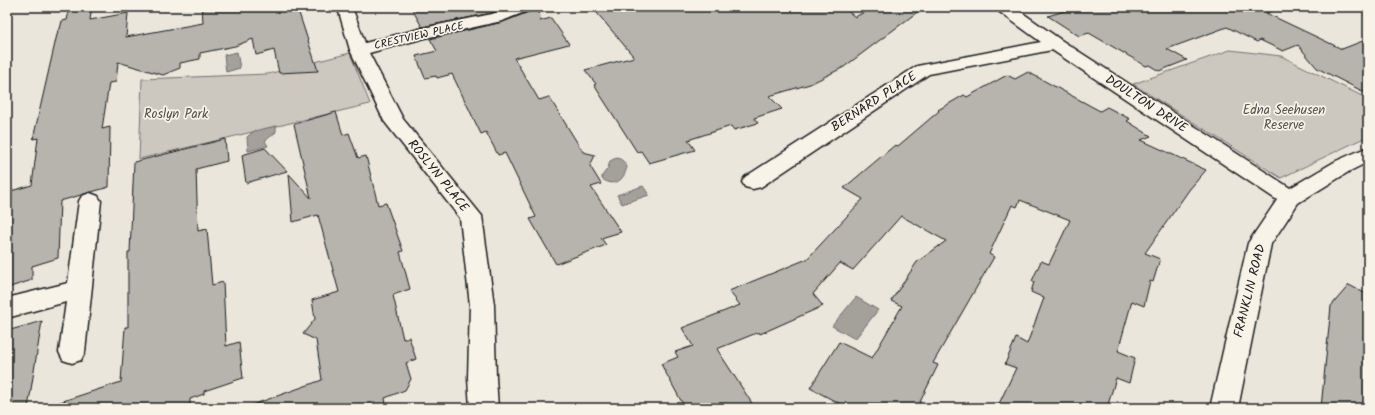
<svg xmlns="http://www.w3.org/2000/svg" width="1375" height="415" font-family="Kalam,sans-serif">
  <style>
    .green { fill: #ccc8c0; stroke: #74726e }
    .water { fill: #a3a19a; stroke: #6d6c68 }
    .building { fill: #b6b4ac; stroke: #1c1c1c }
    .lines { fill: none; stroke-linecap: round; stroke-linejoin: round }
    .minor-casing { stroke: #1c1c1c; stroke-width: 3 }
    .minor { fill: #f7f3e8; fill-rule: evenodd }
    .labels { text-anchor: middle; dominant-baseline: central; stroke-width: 3.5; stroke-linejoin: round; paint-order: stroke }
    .far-street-label { font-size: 11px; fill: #1c1c1c; stroke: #f7f3e8 }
    .street-label { font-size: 13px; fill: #1c1c1c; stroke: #f7f3e8 }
    .park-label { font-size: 13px; fill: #51504d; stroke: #f7f3e8 }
  </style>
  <rect width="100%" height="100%" fill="#eae6dc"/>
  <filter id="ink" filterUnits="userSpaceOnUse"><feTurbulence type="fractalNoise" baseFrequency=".025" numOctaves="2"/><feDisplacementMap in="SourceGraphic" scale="8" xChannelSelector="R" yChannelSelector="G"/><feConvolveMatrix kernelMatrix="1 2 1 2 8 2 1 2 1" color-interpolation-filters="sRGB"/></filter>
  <g filter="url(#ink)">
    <g class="green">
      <path d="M 1230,50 L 1281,56 L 1368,99 L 1368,136 L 1281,178 L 1133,84 Z"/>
      <path d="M 350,53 L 370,104 L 139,159 L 142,79 L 268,74 Z"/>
    </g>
    <g class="water">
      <path d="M 237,52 L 240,68 L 226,72 L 224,55 Z"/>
      <path d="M 276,126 L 276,132 L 265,141 L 268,146 L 248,151 L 247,137 L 254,131 Z"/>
      <path d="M 616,158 C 622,159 624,161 627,167 C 624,180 615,188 602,179 L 602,176 L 608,168 L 610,161 Z"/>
      <path d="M 643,186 L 649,195 L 622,204 L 617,195 Z"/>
      <path d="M 856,297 L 878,310 L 855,339 L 832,326 Z"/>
    </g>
    <g class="building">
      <path d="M 92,7 L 90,20 L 128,13 L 126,37 L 203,23 L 202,7 L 297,7 L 318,71 L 279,73 L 274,50 L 256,55 L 253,39 L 235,46 L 200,53 L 200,59 L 180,63 L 180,68 L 163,75 L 118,62 L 116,82 L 109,83 L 102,129 L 110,127 L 109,187 L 60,201 L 58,258 L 32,266 L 32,280 L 7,288 L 7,221 L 11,191 L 32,185 L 38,138 L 33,139 L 58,30 L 60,29 L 62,21 L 67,20 L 69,11 Z"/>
      <path d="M 411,7 L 506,7 L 492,13 L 422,27 Z"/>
      <path d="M 533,7 L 539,7 L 540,21 L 551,18 L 569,44 L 514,58 L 539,100 L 549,97 L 583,152 L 595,155 L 590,166 L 601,184 L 591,187 L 621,232 L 601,238 L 606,245 L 556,264 L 530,219 L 536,217 L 505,153 L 498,155 L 486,132 L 481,134 L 452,74 L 437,78 L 436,76 L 425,78 L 416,56 L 437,51 L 430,39 L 503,22 L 531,11 Z"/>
      <path d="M 592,7 L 843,7 L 855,17 L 874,7 L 924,7 L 844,67 L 810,84 L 769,96 L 782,109 L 754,118 L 758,123 L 734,130 L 731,126 L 688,140 L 695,150 L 649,163 L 641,151 L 637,152 L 594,85 L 596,84 L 585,70 L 634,57 Z"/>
      <path d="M 1077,7 L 1274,7 L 1275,10 L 1266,13 L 1342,49 L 1368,39 L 1368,94 L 1317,68 L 1298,45 L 1283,51 L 1260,40 L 1257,42 L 1227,27 L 1167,49 L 1187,60 L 1159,71 L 1149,65 L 1146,66 L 1089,33 L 1079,36 L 1048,16 Z"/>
      <path d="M 1028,72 L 1100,111 L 1107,107 L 1130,119 L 1127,121 L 1151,136 L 1141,140 L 1206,170 L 1189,190 L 1145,253 L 1160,259 L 1153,282 L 1150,281 L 1144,306 L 1132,301 L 1118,351 L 1135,358 L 1129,383 L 1116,378 L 1107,408 L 997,408 L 1016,368 L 1005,364 L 1016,338 L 1027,344 L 1044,298 L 1031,292 L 1034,282 L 1032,281 L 1041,261 L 1049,264 L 1070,220 L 1020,200 L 1017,207 L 1012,205 L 989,254 L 994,257 L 933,363 L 938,365 L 917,408 L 848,408 L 810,388 L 839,342 L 872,358 L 902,306 L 891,301 L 917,262 L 946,241 L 901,216 L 853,270 L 840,263 L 813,294 L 823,306 L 760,334 L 759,332 L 717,349 L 755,408 L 685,408 L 661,364 L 678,357 L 675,352 L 693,346 L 682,328 L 740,305 L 729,291 L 807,259 L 863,199 L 844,188 L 895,145 L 898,146 L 939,111 L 938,110 L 964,95 L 967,97 L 1007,75 L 1015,79 Z"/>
      <path d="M 336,112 L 343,135 L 349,133 L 358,158 L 366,156 L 378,205 L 386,203 L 403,251 L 400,252 L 410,289 L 393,295 L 403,339 L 409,337 L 416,359 L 406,363 L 411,379 L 405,390 L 385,398 L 386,404 L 374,408 L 253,408 L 252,405 L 322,380 L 316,340 L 303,334 L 315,319 L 312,300 L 339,292 L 318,215 L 293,222 L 289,174 L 311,198 L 294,124 Z"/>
      <path d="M 225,139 L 227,161 L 196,169 L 198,231 L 207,229 L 212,285 L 223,282 L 226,346 L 239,342 L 243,378 L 204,391 L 204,394 L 190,399 L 190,408 L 55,408 L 54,404 L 121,382 L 125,327 L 128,327 L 128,252 L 130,252 L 134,162 Z"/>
      <path d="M 265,148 L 287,171 L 246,183 L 242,155 Z"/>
      <path d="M 1349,285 L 1368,295 L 1368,408 L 1321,408 L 1331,306 Z"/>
      <path d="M 42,321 L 28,408 L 7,408 L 7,331 Z"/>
    </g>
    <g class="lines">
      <defs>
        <g id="minor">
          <path d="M 334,7 L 352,7 L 365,43 L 423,28 L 492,14 L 510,7 L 532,7 L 530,10 L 502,21 L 425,38 L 369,53 L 403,119 L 482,216 L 494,305 L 496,378 L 498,408 L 470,408 L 468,378 L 470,305 L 460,218 L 384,121 L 350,50 L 339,12 Z"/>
          <path d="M 995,7 L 1014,7 L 1061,40 L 1290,188 L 1336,161 L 1368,147 L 1368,162 L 1350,171 L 1298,203 L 1271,244 L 1238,408 L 1210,408 L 1248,243 L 1277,200 L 1052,50 L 929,74 L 761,187 L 753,189 L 745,187 L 742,182 L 745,177 L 917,66 L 1041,42 L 997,10 Z"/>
          <path d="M 90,193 L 98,196 L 101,201 L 85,352 L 81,360 L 72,363 L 63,360 L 59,352 L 66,302 L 7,318 L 7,298 L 68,283 L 79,201 L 82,196 Z"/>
        </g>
      </defs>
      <use href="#minor" class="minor-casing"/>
      <use href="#minor" class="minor"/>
    </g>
  </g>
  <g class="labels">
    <g class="far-street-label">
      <text transform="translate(419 36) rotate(-13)">CRESTVIEW PLACE</text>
    </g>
    <g class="street-label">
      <text transform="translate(874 102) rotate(-33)">BERNARD PLACE</text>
      <text transform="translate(1146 104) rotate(33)">DOULTON DRIVE</text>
      <text transform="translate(438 176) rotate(51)">ROSLYN PLACE</text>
      <text transform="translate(1250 291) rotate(-76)">FRANKLIN ROAD</text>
    </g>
    <g class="park-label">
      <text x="1284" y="110">Edna Seehusen<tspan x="1284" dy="15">Reserve</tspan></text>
      <text x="176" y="114">Roslyn Park</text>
    </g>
  </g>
  <rect width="1375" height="415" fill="none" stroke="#f7f3e8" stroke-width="24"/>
  <rect x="12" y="12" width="1351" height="391" fill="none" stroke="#1c1c1c" stroke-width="1.5" filter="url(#ink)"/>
</svg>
